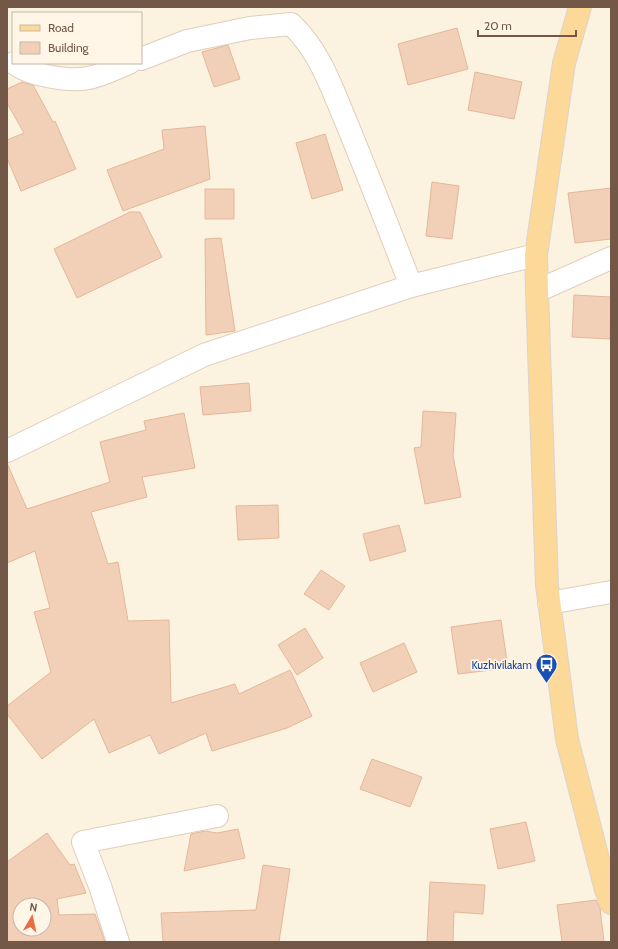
<svg xmlns="http://www.w3.org/2000/svg" width="618" height="949" font-family="Cabin,sans-serif">
  <style>
    .building { fill: #f2d0b8; stroke: #e5b798; fill-rule: evenodd }
    .lines { fill: none; stroke-linecap: round; stroke-linejoin: round }
    .minor-casing { stroke: #e0cebc; stroke-width: 24 }
    .major-casing { stroke: #dbd4cf; stroke-width: 24 }
    .minor { stroke: #fff; stroke-width: 22 }
    .major { stroke: #fcd998; stroke-width: 22 }
    .labels { text-anchor: middle; dominant-baseline: central; stroke-width: 3.5; stroke-linejoin: round; paint-order: stroke }
    .transit-label { font-size: 11px; fill: #164399; stroke: #fff6e7; text-anchor: end }
  </style>
  <rect width="100%" height="100%" fill="#fcf2e0"/>
  <g class="building">
    <path d="M 457,28 L 468,69 L 408,85 L 398,44 Z"/>
    <path d="M 228,45 L 240,79 L 214,87 L 202,52 Z"/>
    <path d="M 475,72 L 522,82 L 514,119 L 468,110 Z"/>
    <path d="M 22,82 L 33,85 L 53,122 L 55,121 L 76,169 L 21,191 L 7,158 L 7,140 L 24,133 L 7,103 L 7,89 Z"/>
    <path d="M 205,126 L 210,179 L 123,211 L 107,170 L 164,149 L 162,130 Z"/>
    <path d="M 325,134 L 343,190 L 312,199 L 296,143 Z"/>
    <path d="M 432,182 L 459,186 L 452,239 L 426,236 Z"/>
    <path d="M 611,188 L 611,239 L 575,243 L 568,193 Z"/>
    <rect x="205" y="189" width="29" height="30"/>
    <path d="M 130,212 L 140,212 L 162,257 L 77,298 L 54,249 Z"/>
    <path d="M 221,238 L 235,331 L 206,335 L 205,239 Z"/>
    <path d="M 574,295 L 611,297 L 610,339 L 572,337 Z"/>
    <path d="M 249,383 L 251,411 L 203,415 L 200,387 Z"/>
    <path d="M 423,411 L 456,413 L 453,456 L 461,497 L 425,504 L 414,448 L 421,447 Z"/>
    <path d="M 184,413 L 195,468 L 142,477 L 147,497 L 91,512 L 108,564 L 118,562 L 128,621 L 169,620 L 171,703 L 235,684 L 239,694 L 290,670 L 312,716 L 287,728 L 212,751 L 206,733 L 159,754 L 150,735 L 109,753 L 94,719 L 42,759 L 7,714 L 7,706 L 51,672 L 34,612 L 50,608 L 35,551 L 7,563 L 7,463 L 27,509 L 110,482 L 100,442 L 146,430 L 144,421 Z"/>
    <path d="M 278,505 L 279,538 L 238,540 L 236,506 Z"/>
    <path d="M 399,525 L 406,551 L 370,561 L 363,534 Z"/>
    <path d="M 321,570 L 345,586 L 329,610 L 304,594 Z"/>
    <path d="M 501,620 L 508,668 L 458,674 L 451,627 Z"/>
    <path d="M 305,628 L 323,658 L 297,675 L 278,645 Z"/>
    <path d="M 404,643 L 417,672 L 373,692 L 360,663 Z"/>
    <path d="M 372,759 L 422,777 L 410,807 L 360,789 Z"/>
    <path d="M 526,822 L 535,861 L 498,869 L 490,829 Z"/>
    <path d="M 238,829 L 245,858 L 184,871 L 191,834 L 205,831 L 217,833 Z"/>
    <path d="M 47,833 L 70,865 L 74,864 L 86,893 L 57,899 L 59,915 L 95,914 L 105,942 L 7,942 L 7,862 ZM 20,905 L 44,905 L 44,929 L 20,929 Z"/>
    <path d="M 263,865 L 290,869 L 279,942 L 163,942 L 161,913 L 256,910 Z"/>
    <path d="M 430,882 L 485,885 L 483,914 L 454,912 L 453,942 L 427,942 Z"/>
    <path d="M 596,900 L 600,908 L 604,942 L 562,942 L 557,905 Z"/>
  </g>
  <g class="lines">
    <defs>
      <g id="minor">
        <path d="M 141,59 L 187,41 L 250,28 L 291,24 C 320,51 332,89 347,124 C 369,178 390,231 411,286"/>
        <path d="M 14,63 C 28,75 70,82 88,78 C 102,76 116,68 129,63"/>
        <path d="M 537,291 L 611,258"/>
        <path d="M 7,451 L 204,355 L 411,286 L 536,255"/>
        <path d="M 549,603 L 611,592"/>
        <path d="M 118,942 L 100,886 L 83,842 L 217,816"/>
      </g>
      <path id="major" d="M 580,7 L 564,63 L 536,255 L 537,291 L 547,585 L 567,739 L 606,890 L 611,903"/>
    </defs>
    <use href="#minor" class="minor-casing"/>
    <use href="#major" class="major-casing"/>
    <use href="#minor" class="minor"/>
    <use href="#major" class="major"/>
  </g>
  <defs>
    <symbol id="bus-pin" viewBox="-11 -11 22 30"><path d="M0 17L-7.5 6A9.5 9.5 0 1 1 7.5 6Z" fill="#1a4fb4" stroke="#fff6e7"/><path d="M-5-6H5V4H4V6H2V4H-2V6H-4V4H-5ZM-3.5-4V0h7V-4ZM-3.5 1.2v1.5H-2V1.2ZM2 1.2v1.5H3.5V1.2Z" fill="#fff"/></symbol>
  </defs>
  <g fill-rule="evenodd">
    <use href="#bus-pin" x="534" y="652" width="25" height="34"/>
  </g>
  <g class="labels">
    <g class="transit-label">
      <text x="532" y="665">Kuzhivilakam</text>
    </g>
  </g>
  <rect width="618" height="949" fill="none" stroke="#735848" stroke-width="16"/>
  <rect x="12" y="12" width="130" height="52" fill="#fff6e7" stroke="#c7b7a7"/>
  <rect x="20" y="25" width="20" height="6" fill="#fcd998" stroke="#c7b7a7"/>
  <text x="48" y="32" font-size="12" fill="#735848">Road</text>
  <rect x="20" y="42" width="20" height="12" fill="#f2d0b8" stroke="#c7b7a7"/>
  <text x="48" y="52" font-size="12" fill="#735848">Building</text>
  <g transform="translate(32 917) rotate(9)"><circle r="19" fill="#fff6e7" stroke="#c7b7a7"/>
  <path d="M0-3L7 15L0 10L-7 15Z" fill="#e86c44"/>
  <text y="-6" font-size="11" font-weight="bold" text-anchor="middle" fill="#735848">N</text>
  </g>
  <path d="M478 30v6h98v-6" fill="none" stroke="#735848" stroke-width="2"/>
  <text x="484" y="30" font-size="12" fill="#735848" stroke="#fff6e7" stroke-width="3" paint-order="stroke">20 m</text>
</svg>
